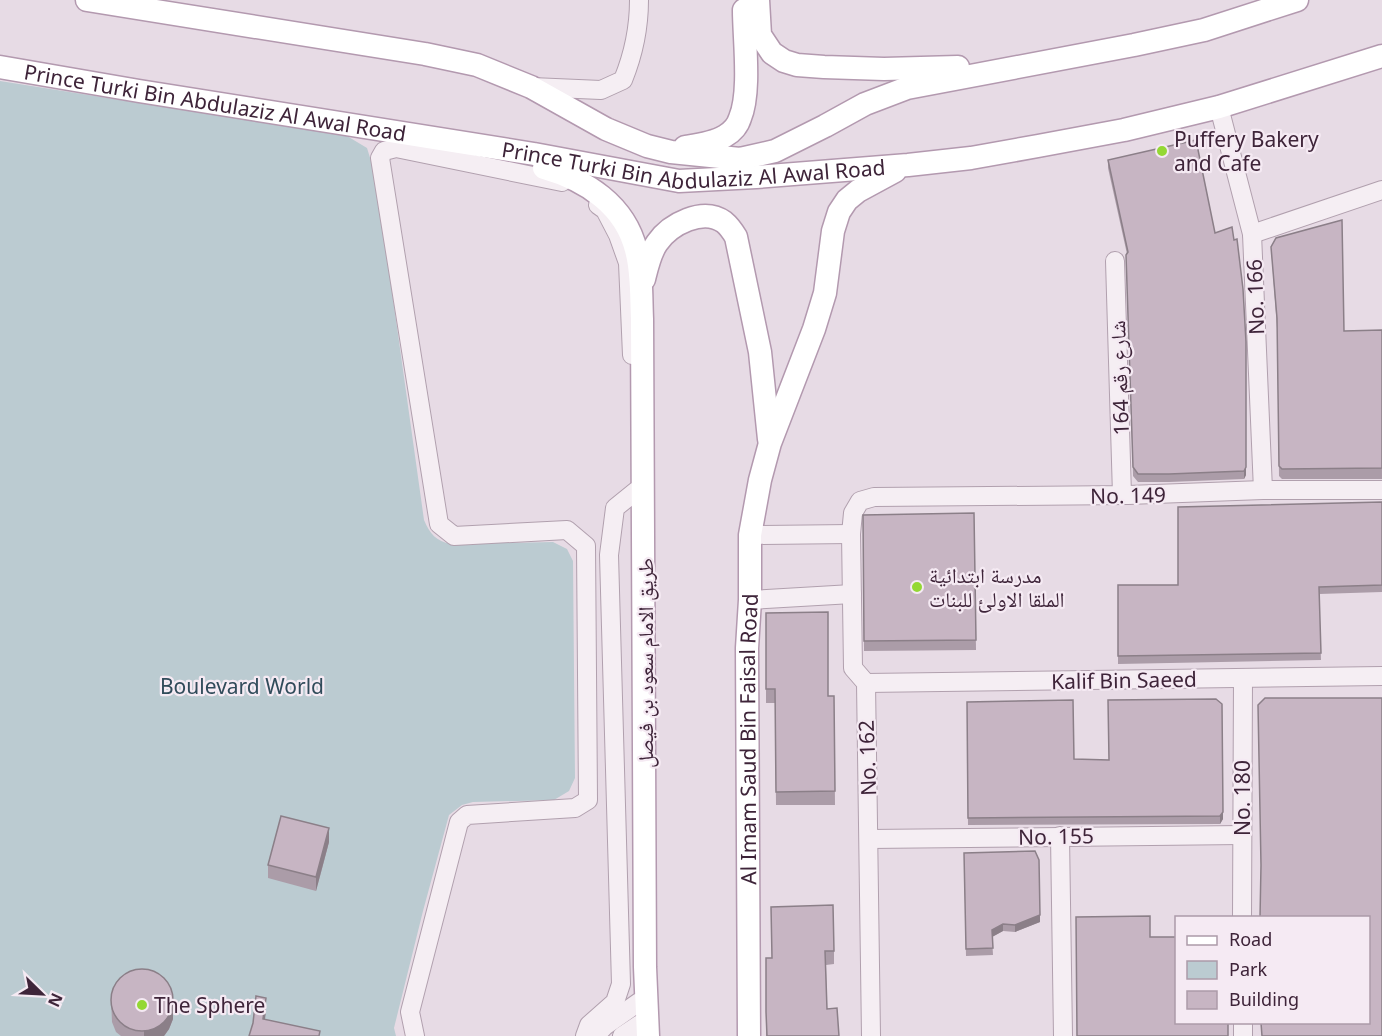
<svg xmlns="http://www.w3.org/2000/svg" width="1382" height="1036" font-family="'Noto Sans','Noto Naskh Arabic',sans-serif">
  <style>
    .green { fill: #bbcbd1 }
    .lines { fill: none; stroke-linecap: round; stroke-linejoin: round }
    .minor-casing { stroke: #b1a0ae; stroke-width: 20 }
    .major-casing { stroke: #b399af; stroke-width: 25 }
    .minor { stroke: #f5eef3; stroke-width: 18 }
    .major { stroke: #fff; stroke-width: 22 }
    .wall { fill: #ab9ca8 }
    .shaded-wall { fill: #8b7f88 }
    .building { fill: #c7b5c3; stroke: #8b7f88; stroke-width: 1.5 }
    .poi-dot { fill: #94d834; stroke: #f5eaf3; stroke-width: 2 }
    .labels { text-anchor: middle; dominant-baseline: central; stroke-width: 4.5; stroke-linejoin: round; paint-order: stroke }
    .street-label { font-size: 21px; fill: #3e2439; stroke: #f5eaf3 }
    .poi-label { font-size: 21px; fill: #3e2439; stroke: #f5eaf3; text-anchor: start }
    .park-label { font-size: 21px; fill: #304b5a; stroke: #f5eaf3 }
  </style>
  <rect width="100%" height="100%" fill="#e7dbe5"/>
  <path class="green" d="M 0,81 L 347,136 L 367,148 L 376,177 L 424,520 C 430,534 436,541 451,544 L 553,542 L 567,549 L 573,561 L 575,778 L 569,791 L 554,800 L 473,802 L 462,805 L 449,815 L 423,911 L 394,1028 L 396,1036 L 0,1036 Z"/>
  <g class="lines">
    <defs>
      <g id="minor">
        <path d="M 532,87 L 601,90 L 623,80 C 634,53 639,29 639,0"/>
        <path d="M 1219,107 L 1252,234 L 1263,490"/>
        <path d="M 598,205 L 605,210 L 618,235 L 628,263 L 632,355"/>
        <path d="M 1252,234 L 1382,190"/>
        <path d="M 1115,261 L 1122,495"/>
        <path d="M 750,535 L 851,534"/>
        <path d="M 750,600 L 852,594"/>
        <path d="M 866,683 L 1382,676"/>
        <path d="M 1060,836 L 1063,1036"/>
        <path d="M 869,839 L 1242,835"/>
        <path d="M 1242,918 L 1243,679"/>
        <path d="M 1243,1022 L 1243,1036"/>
        <path d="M 598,1033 L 605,1026 L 639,1002"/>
        <path d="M 415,1036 L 410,1012 L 459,822 L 467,815 L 575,808 L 588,800 L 586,546 L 567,530 L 454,536 L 439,524 L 380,158 L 384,151 L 396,148 L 562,182"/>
        <path d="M 585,1036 L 589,1025 L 615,1002 L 621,984 L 609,555 L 615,508 L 636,491"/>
        <path d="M 622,1036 L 640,1024"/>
        <path d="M 871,1036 L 866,683 L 853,668 L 851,534 L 853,513 L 860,501 L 874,497 L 1128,495 L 1263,490 L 1382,490"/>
      </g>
      <g id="major">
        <path d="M 87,0 L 425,54 L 477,65 L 531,87 L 606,129 L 647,146 L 671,152 L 740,159 L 775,151 L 825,126 L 865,104 L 907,88 L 1134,45 L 1204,30 L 1297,0"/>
        <path d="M 758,0 L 760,35 L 772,53 L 784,61 L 797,65 L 824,67 L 884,69 L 958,67"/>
        <path id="s1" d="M 0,67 L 139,91 L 534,154 L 679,181 L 756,177 L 908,165 L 971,158 L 1038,146 L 1124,130 L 1219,107 L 1382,56"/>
        <path d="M 685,147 C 698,145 714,143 725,136 C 732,132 738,125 740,118 C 751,92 744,39 744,10"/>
        <path d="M 544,168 C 586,180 625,205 636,250 C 642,271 641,297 642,319 L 645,967 L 648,1036"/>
        <path d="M 644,279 C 647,267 650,253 657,243 C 670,224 703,207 724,222 C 729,226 733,232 736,237 L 760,352 L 769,439"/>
        <path id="s2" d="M 749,1036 L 747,648 L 750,600 L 750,535 L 760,480 L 770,443 L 814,329 L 825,293 L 833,231 L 839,212 L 847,200 L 858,191 L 895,171"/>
      </g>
    </defs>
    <use href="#minor" class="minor-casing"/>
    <use href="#major" class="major-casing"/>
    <use href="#minor" class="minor"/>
    <use href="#major" class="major"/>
  </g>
  <g class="wall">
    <path d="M 1108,160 L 1246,475 L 1244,479 L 1169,482 L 1138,482 L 1133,476 L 1127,254 L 1108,168 Z"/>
    <path d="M 1271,247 L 1344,331 L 1382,330 L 1382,479 L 1282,479 L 1279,476 L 1277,328 Z"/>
    <path d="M 1382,502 L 1382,592 L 1319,594 L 1321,660 L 1118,664 L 1118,585 L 1178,585 Z"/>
    <path d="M 974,513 L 976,650 L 864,651 L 863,515 Z"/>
    <path d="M 766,613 L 828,696 L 834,696 L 835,805 L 776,805 L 775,703 L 766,703 Z"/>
    <path d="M 1108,700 L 1223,819 L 1220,824 L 968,825 L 967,702 L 1074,759 L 1109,760 Z"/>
    <path d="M 329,842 L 316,891 L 268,878 L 268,865 Z"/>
    <path d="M 964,853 L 1040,922 L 1015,932 L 1003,931 L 992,937 L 993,955 L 966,956 Z"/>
    <path d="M 771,907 L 834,951 L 834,964 L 826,965 L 827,1009 L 839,1036 L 766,1036 L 766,1012 L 772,958 Z"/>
    <path d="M 173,996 L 173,1019 L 169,1029 L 164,1036 L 121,1036 L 116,1032 L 112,1022 L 111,998 Z"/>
  </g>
  <g class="shaded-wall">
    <path d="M 1246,467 L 1246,475 L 1244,479 L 1244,471 Z"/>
    <path d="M 1223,812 L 1223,819 L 1220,824 L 1220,816 Z"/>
    <path d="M 329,828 L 329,842 L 316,891 L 316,877 Z"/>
    <path d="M 1040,915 L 1040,922 L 1015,932 L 1015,925 Z"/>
    <path d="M 1003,924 L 1003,931 L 992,937 L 992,930 Z"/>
    <path d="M 266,998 L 266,1012 L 263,1032 L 263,1019 Z"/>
    <path d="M 173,1006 L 173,1019 L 169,1029 L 164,1036 L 144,1036 L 144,1031 Z"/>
  </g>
  <g class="building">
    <path d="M 1196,140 L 1215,233 L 1232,227 L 1234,240 L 1237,239 L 1243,289 L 1246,342 L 1246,467 L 1244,471 L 1169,474 L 1138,474 L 1133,467 L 1126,255 L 1128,252 L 1108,160 Z"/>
    <path d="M 1342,220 L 1344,331 L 1382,330 L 1382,468 L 1282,469 L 1279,466 L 1277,318 L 1271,247 L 1276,238 Z"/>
    <path d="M 1382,502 L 1382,585 L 1319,587 L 1321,653 L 1118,656 L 1118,585 L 1178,585 L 1178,507 Z"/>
    <path d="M 974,513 L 976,640 L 864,641 L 863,515 Z"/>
    <path d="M 828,612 L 828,696 L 834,696 L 835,791 L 776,792 L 775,689 L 766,689 L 766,613 Z"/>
    <path d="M 1265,698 L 1382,698 L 1382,1036 L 1262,1036 L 1261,1023 L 1368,1023 L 1368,918 L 1260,918 L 1261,865 L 1258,705 Z"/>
    <path d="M 1216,699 L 1222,704 L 1223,812 L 1220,816 L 968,818 L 967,702 L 1073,700 L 1074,759 L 1109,760 L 1108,700 Z"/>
    <path d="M 281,816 L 329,828 L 316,877 L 268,865 Z"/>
    <path d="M 1035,851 L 1039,860 L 1040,915 L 1015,925 L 1003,924 L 992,930 L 993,948 L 966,949 L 964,853 Z"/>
    <path d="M 833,905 L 834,951 L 825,951 L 827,1009 L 837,1008 L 839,1036 L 767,1036 L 766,1012 L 766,958 L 772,958 L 771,907 Z"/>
    <path d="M 1150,916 L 1150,937 L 1176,937 L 1176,1023 L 1228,1023 L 1228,1036 L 1077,1036 L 1076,917 Z"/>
    <circle cx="142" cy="1000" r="31"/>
    <path d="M 256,996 L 266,998 L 263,1019 L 320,1031 L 319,1036 L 249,1036 L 253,1023 Z"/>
  </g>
  <g class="poi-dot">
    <circle cx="1162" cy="151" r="6"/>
    <circle cx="917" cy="587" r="6"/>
    <circle cx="142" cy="1005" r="6"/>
  </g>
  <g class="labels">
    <g class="street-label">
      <text stroke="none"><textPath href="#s1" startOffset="218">Prince Turki Bin Abdulaziz Al Awal Road</textPath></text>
      <text stroke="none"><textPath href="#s1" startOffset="702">Prince Turki Bin Abdulaziz Al Awal Road</textPath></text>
      <text transform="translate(1255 297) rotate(-92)">No. 166</text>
      <text transform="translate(1119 378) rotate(-92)">شارع رقم 164</text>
      <text transform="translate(1128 495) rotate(-1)">No. 149</text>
      <text transform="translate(645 663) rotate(-90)">طريق الامام سعود بن فيصل</text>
      <text transform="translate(1124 680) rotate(-1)">Kalif Bin Saeed</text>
      <text stroke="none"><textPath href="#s2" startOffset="297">Al Imam Saud Bin Faisal Road</textPath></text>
      <text transform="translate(867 758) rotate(-92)">No. 162</text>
      <text transform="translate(1242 798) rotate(-90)">No. 180</text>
      <text transform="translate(1056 836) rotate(-1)">No. 155</text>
    </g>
    <g class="poi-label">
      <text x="1174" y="139">Puffery Bakery<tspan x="1174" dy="24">and Cafe</tspan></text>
      <text x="929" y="575">مدرسة ابتدائية<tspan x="929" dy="24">الملقا الاولئ للبنات</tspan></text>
      <text x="154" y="1005">The Sphere</text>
    </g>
    <g class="park-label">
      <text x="242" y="686">Boulevard World</text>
    </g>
  </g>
  <rect x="1175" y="916" width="195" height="108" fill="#f5eaf3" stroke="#ac9ba9" stroke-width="1.5"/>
  <rect x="1187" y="936" width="30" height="9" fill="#ffffff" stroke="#ac9ba9" stroke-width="1.5"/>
  <text x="1229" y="946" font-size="18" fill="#3e2439">Road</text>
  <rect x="1187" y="961" width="30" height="18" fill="#bbcbd1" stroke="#ac9ba9" stroke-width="1.5"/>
  <text x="1229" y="976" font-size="18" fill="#3e2439">Park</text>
  <rect x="1187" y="991" width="30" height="18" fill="#c7b5c3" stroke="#ac9ba9" stroke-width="1.5"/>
  <text x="1229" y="1006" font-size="18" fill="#3e2439">Building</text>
  <g transform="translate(42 994) rotate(114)" stroke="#f5eaf3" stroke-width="4.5" paint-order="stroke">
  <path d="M0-4.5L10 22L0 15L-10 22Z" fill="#3e2439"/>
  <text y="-9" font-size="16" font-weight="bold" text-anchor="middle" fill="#3e2439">N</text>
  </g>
</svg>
